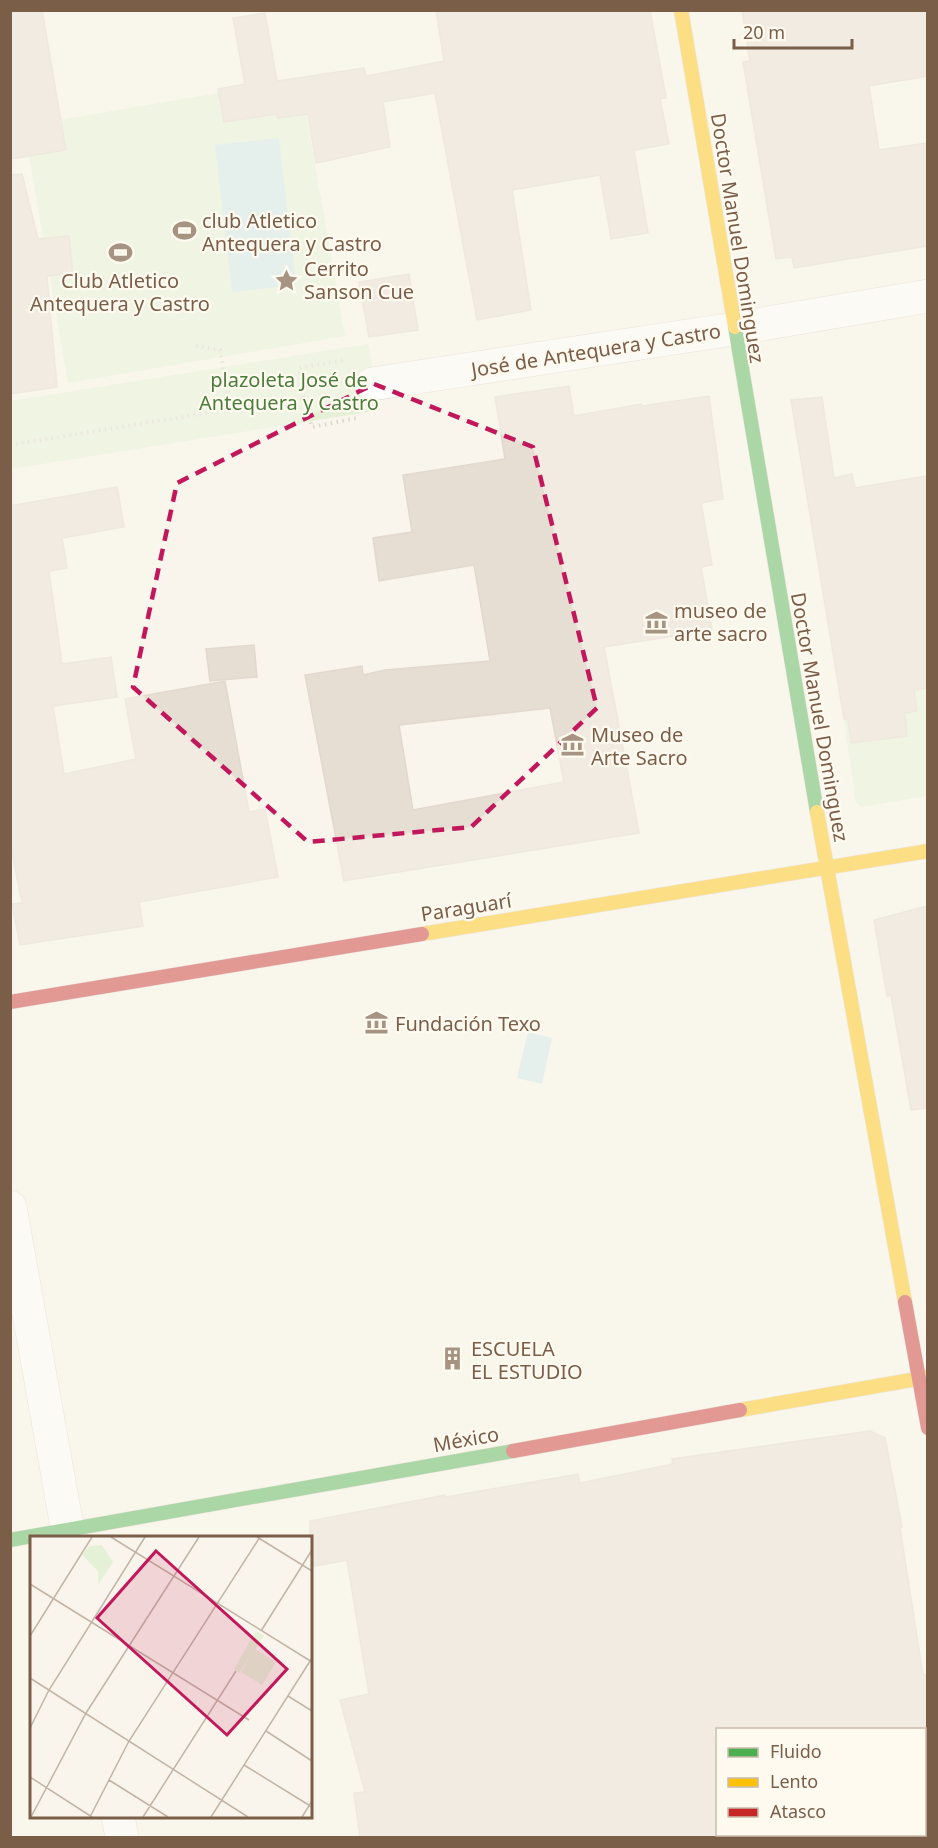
<svg xmlns="http://www.w3.org/2000/svg" width="938" height="1848" font-family="'Noto Sans',sans-serif">
  <style>
    .green { fill: #e4f1d6 }
    .water { fill: #cce6eb }
    .building { fill: #e6ddd3; stroke: #e3d8ce; stroke-width: 1.5; fill-rule: evenodd }
    .lines { fill: none; stroke-linecap: round; stroke-linejoin: round }
    .street-casing { stroke: #d8d2ca; stroke-width: 34 }
    .fast-casing { stroke: #d9d1c8; stroke-width: 15 }
    .slow-casing { stroke: #d9d1c8; stroke-width: 15 }
    .jam-casing { stroke: #d9d1c8; stroke-width: 15 }
    .path { stroke: #dcd5cd; stroke-width: 4; stroke-dasharray: 1.5 4.5; stroke-linecap: butt }
    .street { stroke: #fefefc; stroke-width: 33 }
    .fast { stroke: #4caf50; stroke-width: 14 }
    .slow { stroke: #ffc107; stroke-width: 14 }
    .jam { stroke: #c62828; stroke-width: 14 }
    .marked { fill: none; stroke: #c2185b; stroke-width: 4.5; stroke-dasharray: 12 8; stroke-linejoin: round }
    .labels { text-anchor: middle; dominant-baseline: central; stroke-width: 4.5; stroke-linejoin: round; paint-order: stroke }
    .poi-label { font-size: 20px; fill: #7b5e48; stroke: #fffaf0; text-anchor: start }
    .street-label { font-size: 20px; fill: #7b5e48; stroke: #fffaf0 }
    .park-label { font-size: 20px; fill: #4b7c3c; stroke: #fffaf0 }
    .inset-road { fill: none; stroke: #c3b4a5; stroke-width: 1.5 }
    .view { fill: #c2185b; fill-opacity: 0.15; stroke: #c2185b; stroke-width: 3 }
    .inset-edge { fill: none; stroke: #7b5e48; stroke-width: 3 }
  </style>
  <rect width="100%" height="100%" fill="#f9f5ec"/>
  <g class="green">
    <path d="M 300,79 L 345,336 L 68,383 L 24,126 Z"/>
    <path d="M 368,344 L 380,410 L 11,469 L 11,401 Z"/>
    <path d="M 927,688 L 927,796 L 862,807 L 856,802 L 844,719 L 848,719 L 851,743 L 907,736 L 905,713 L 917,711 L 914,690 Z"/>
  </g>
  <g class="water">
    <path d="M 279,138 L 296,285 L 232,292 L 215,145 Z"/>
    <path d="M 528,1032 L 552,1038 L 542,1084 L 517,1078 Z"/>
  </g>
  <g class="building">
    <path d="M 10,10 L 42,10 L 66,150 L 10,159 Z"/>
    <path d="M 436,10 L 650,10 L 666,98 L 660,99 L 669,144 L 634,150 L 648,233 L 611,239 L 600,175 L 512,190 L 531,310 L 477,320 L 435,93 L 383,102 L 390,147 L 316,163 L 308,114 L 278,118 L 277,114 L 224,122 L 218,89 L 245,84 L 233,18 L 265,13 L 277,81 L 364,68 L 366,76 L 444,61 Z"/>
    <path d="M 742,10 L 927,10 L 927,76 L 869,86 L 879,150 L 927,143 L 927,246 L 794,268 L 792,257 L 776,259 L 743,62 L 750,61 Z"/>
    <path d="M 22,174 L 38,239 L 69,236 L 73,273 L 47,276 L 57,387 L 10,394 L 10,175 Z"/>
    <path d="M 409,274 L 418,330 L 369,337 L 359,282 Z"/>
    <path d="M 569,386 L 574,416 L 641,404 L 642,406 L 709,396 L 723,499 L 701,503 L 712,565 L 701,567 L 712,630 L 604,647 L 639,833 L 344,881 L 305,675 L 362,666 L 363,675 L 385,670 L 490,661 L 474,565 L 379,581 L 373,538 L 412,532 L 403,475 L 505,459 L 495,397 ZM 550,708 L 564,782 L 413,810 L 399,725 Z"/>
    <path d="M 822,397 L 834,478 L 852,474 L 855,488 L 927,476 L 927,688 L 914,690 L 917,711 L 905,713 L 907,736 L 851,743 L 848,719 L 844,719 L 791,400 Z"/>
    <path d="M 117,487 L 124,527 L 62,538 L 67,568 L 49,571 L 62,664 L 111,657 L 117,697 L 53,706 L 64,774 L 136,759 L 125,699 L 225,681 L 249,812 L 265,809 L 278,877 L 139,902 L 143,926 L 20,945 L 12,904 L 22,903 L 10,843 L 10,506 Z"/>
    <path d="M 254,645 L 257,677 L 210,681 L 206,649 Z"/>
    <path d="M 927,906 L 927,1108 L 911,1110 L 891,995 L 887,996 L 874,920 Z"/>
    <path d="M 870,1431 L 885,1438 L 902,1527 L 900,1528 L 923,1675 L 927,1674 L 927,1730 L 713,1730 L 717,1756 L 717,1838 L 360,1838 L 354,1793 L 365,1792 L 340,1700 L 369,1694 L 347,1560 L 310,1567 L 310,1521 L 445,1495 L 446,1497 L 578,1474 L 580,1483 L 673,1464 L 672,1459 Z"/>
  </g>
  <g class="lines">
    <defs>
      <g id="street">
        <path d="M 372,384 L 733,329 L 928,296"/>
        <path d="M 10,1207 L 69,1538"/>
        <path d="M 118,1816 L 122,1838"/>
      </g>
      <g id="fast">
        <path d="M 735,327 L 817,812"/>
        <path d="M 10,1540 L 513,1451"/>
      </g>
      <g id="slow">
        <path d="M 681,10 L 735,327"/>
        <path d="M 817,812 L 905,1302"/>
        <path d="M 422,934 L 928,851"/>
        <path d="M 740,1410 L 928,1377"/>
      </g>
      <g id="jam">
        <path d="M 10,1002 L 422,934"/>
        <path d="M 905,1302 L 928,1428"/>
        <path d="M 513,1451 L 740,1410"/>
      </g>
    </defs>
    <use href="#street" class="street-casing"/>
    <use href="#fast" class="fast-casing"/>
    <use href="#slow" class="slow-casing"/>
    <use href="#jam" class="jam-casing"/>
    <g class="path">
      <path d="M 196,346 L 220,350 L 230,409"/>
      <path d="M 304,397 L 299,368 L 344,360"/>
      <path d="M 10,445 L 304,397 L 312,427 L 357,418"/>
    </g>
    <use href="#street" class="street"/>
    <use href="#fast" class="fast"/>
    <use href="#slow" class="slow"/>
    <use href="#jam" class="jam"/>
  </g>
  <path d="M0 0H938V1848H0ZM 374,384 L 533,447 L 597,708 L 471,827 L 308,842 L 133,687 L 177,483 Z" fill="#f9f5ec" fill-opacity=".55" fill-rule="evenodd"/>
  <path class="marked" d="M 374,384 L 533,447 L 597,708 L 471,827 L 308,842 L 133,687 L 177,483 Z"/>
  <defs>
    <symbol id="stadium-bare" viewBox="-9 -9 18 18"><path d="M0-5a6.5 5 0 1 0 0 10a6.5 5 0 1 0 0-10ZM-3.5-1.8h7v3.6h-7Z" fill="#a79381" stroke="#fffaf0" stroke-width="2.5" paint-order="stroke"/></symbol>
    <symbol id="sight-bare" viewBox="-9 -9 18 18"><path d="M0-6L1.8-2.2L6-1.7L2.9 1.2L3.7 5.4L0 3.3L-3.7 5.4L-2.9 1.2L-6-1.7L-1.8-2.2Z" fill="#a79381" stroke="#fffaf0" stroke-width="2.5" paint-order="stroke"/></symbol>
    <symbol id="museum-bare" viewBox="-9 -9 18 18"><path d="M0-6L6-3V-2H-6V-3ZM-5-1h2V3h-2ZM-1-1h2V3h-2ZM3-1h2V3H3ZM-6 4H6V6H-6Z" fill="#a79381" stroke="#fffaf0" stroke-width="2.5" paint-order="stroke"/></symbol>
    <symbol id="building-bare" viewBox="-9 -9 18 18"><path d="M-4-6H4V6H1V3H-1V6H-4ZM-2.5-4.3h1.7v1.8h-1.7ZM.8-4.3h1.7v1.8H.8ZM-2.5-1h1.7V.8h-1.7ZM.8-1h1.7V.8H.8Z" fill="#a79381" stroke="#fffaf0" stroke-width="2.5" paint-order="stroke"/></symbol>
  </defs>
  <g fill-rule="evenodd">
    <use href="#stadium-bare" x="168" y="214" width="33" height="33"/>
    <use href="#stadium-bare" x="104" y="236" width="33" height="33"/>
    <use href="#sight-bare" x="270" y="264" width="33" height="33"/>
    <use href="#museum-bare" x="640" y="606" width="33" height="33"/>
    <use href="#museum-bare" x="556" y="728" width="33" height="33"/>
    <use href="#museum-bare" x="360" y="1006" width="33" height="33"/>
    <use href="#building-bare" x="436" y="1342" width="33" height="33"/>
  </g>
  <g class="labels">
    <g class="poi-label">
      <text x="202" y="220">club Atletico<tspan x="202" dy="23">Antequera y Castro</tspan></text>
      <text x="304" y="268">Cerrito<tspan x="304" dy="23">Sanson Cue</tspan></text>
      <text x="120" y="280" text-anchor="middle">Club Atletico<tspan x="120" dy="23">Antequera y Castro</tspan></text>
      <text x="674" y="610">museo de<tspan x="674" dy="23">arte sacro</tspan></text>
      <text x="591" y="734">Museo de<tspan x="591" dy="23">Arte Sacro</tspan></text>
      <text x="395" y="1023">Fundación Texo</text>
      <text x="471" y="1348">ESCUELA<tspan x="471" dy="23">EL ESTUDIO</tspan></text>
    </g>
    <g class="street-label">
      <text transform="translate(738 238) rotate(81)">Doctor Manuel Dominguez</text>
      <text transform="translate(596 350) rotate(-9)">José de Antequera y Castro</text>
      <text transform="translate(820 717) rotate(80)">Doctor Manuel Dominguez</text>
      <text transform="translate(466 907) rotate(-9)">Paraguarí</text>
      <text transform="translate(466 1439) rotate(-10)">México</text>
    </g>
    <g class="park-label">
      <text x="289" y="379">plazoleta José de<tspan x="289" dy="23">Antequera y Castro</tspan></text>
    </g>
  </g>
  <g transform="translate(30 1536)">
    <rect width="282" height="282" fill="#f9f5ec"/>
    <path d="M 72,9 L 83,26 L 68,49 L 68,35 L 52,19 L 59,10 ZM 226,95 L 234,100 L 225,113 L 246,126 L 232,149 L 211,136 L 223,116 L 209,137 L 204,133 Z" fill="#e4f1d6"/>
    <path class="inset-road" d="M 81,1 L 282,126M 227,1 L 282,35M 0,48 L 219,184M 231,95 L 282,14M 0,100 L 62,1M 0,142 L 218,281M 258,160 L 282,175M 0,192 L 19,154 L 115,1M 236,195 L 282,225M 214,229 L 282,271M 0,241 L 62,281M 79,244 L 138,281M 1,281 L 56,177 L 169,1M 60,281 L 99,205 L 230,1M 113,281 L 206,135M 181,281 L 282,122M 272,281 L 282,265"/>
    <path class="view" d="M 126,15 L 257,133 L 197,199 L 67,82 Z"/>
    <rect width="282" height="282" class="inset-edge"/>
  </g>
  <rect width="938" height="1848" fill="none" stroke="#7b5e48" stroke-width="24"/>
  <rect x="716" y="1728" width="210" height="108" fill="#fffaf0" stroke="#cabcad" stroke-width="1.5"/>
  <rect x="728" y="1748" width="30" height="9" fill="#4caf50" stroke="#cabcad" stroke-width="1.5"/>
  <text x="770" y="1758" font-size="18" fill="#7b5e48">Fluido</text>
  <rect x="728" y="1778" width="30" height="9" fill="#ffc107" stroke="#cabcad" stroke-width="1.5"/>
  <text x="770" y="1788" font-size="18" fill="#7b5e48">Lento</text>
  <rect x="728" y="1808" width="30" height="9" fill="#c62828" stroke="#cabcad" stroke-width="1.5"/>
  <text x="770" y="1818" font-size="18" fill="#7b5e48">Atasco</text>
  <path d="M734 39v9h118v-9" fill="none" stroke="#7b5e48" stroke-width="3"/>
  <text x="743" y="39" font-size="18" fill="#7b5e48" stroke="#fffaf0" stroke-width="4.5" paint-order="stroke">20 m</text>
</svg>
